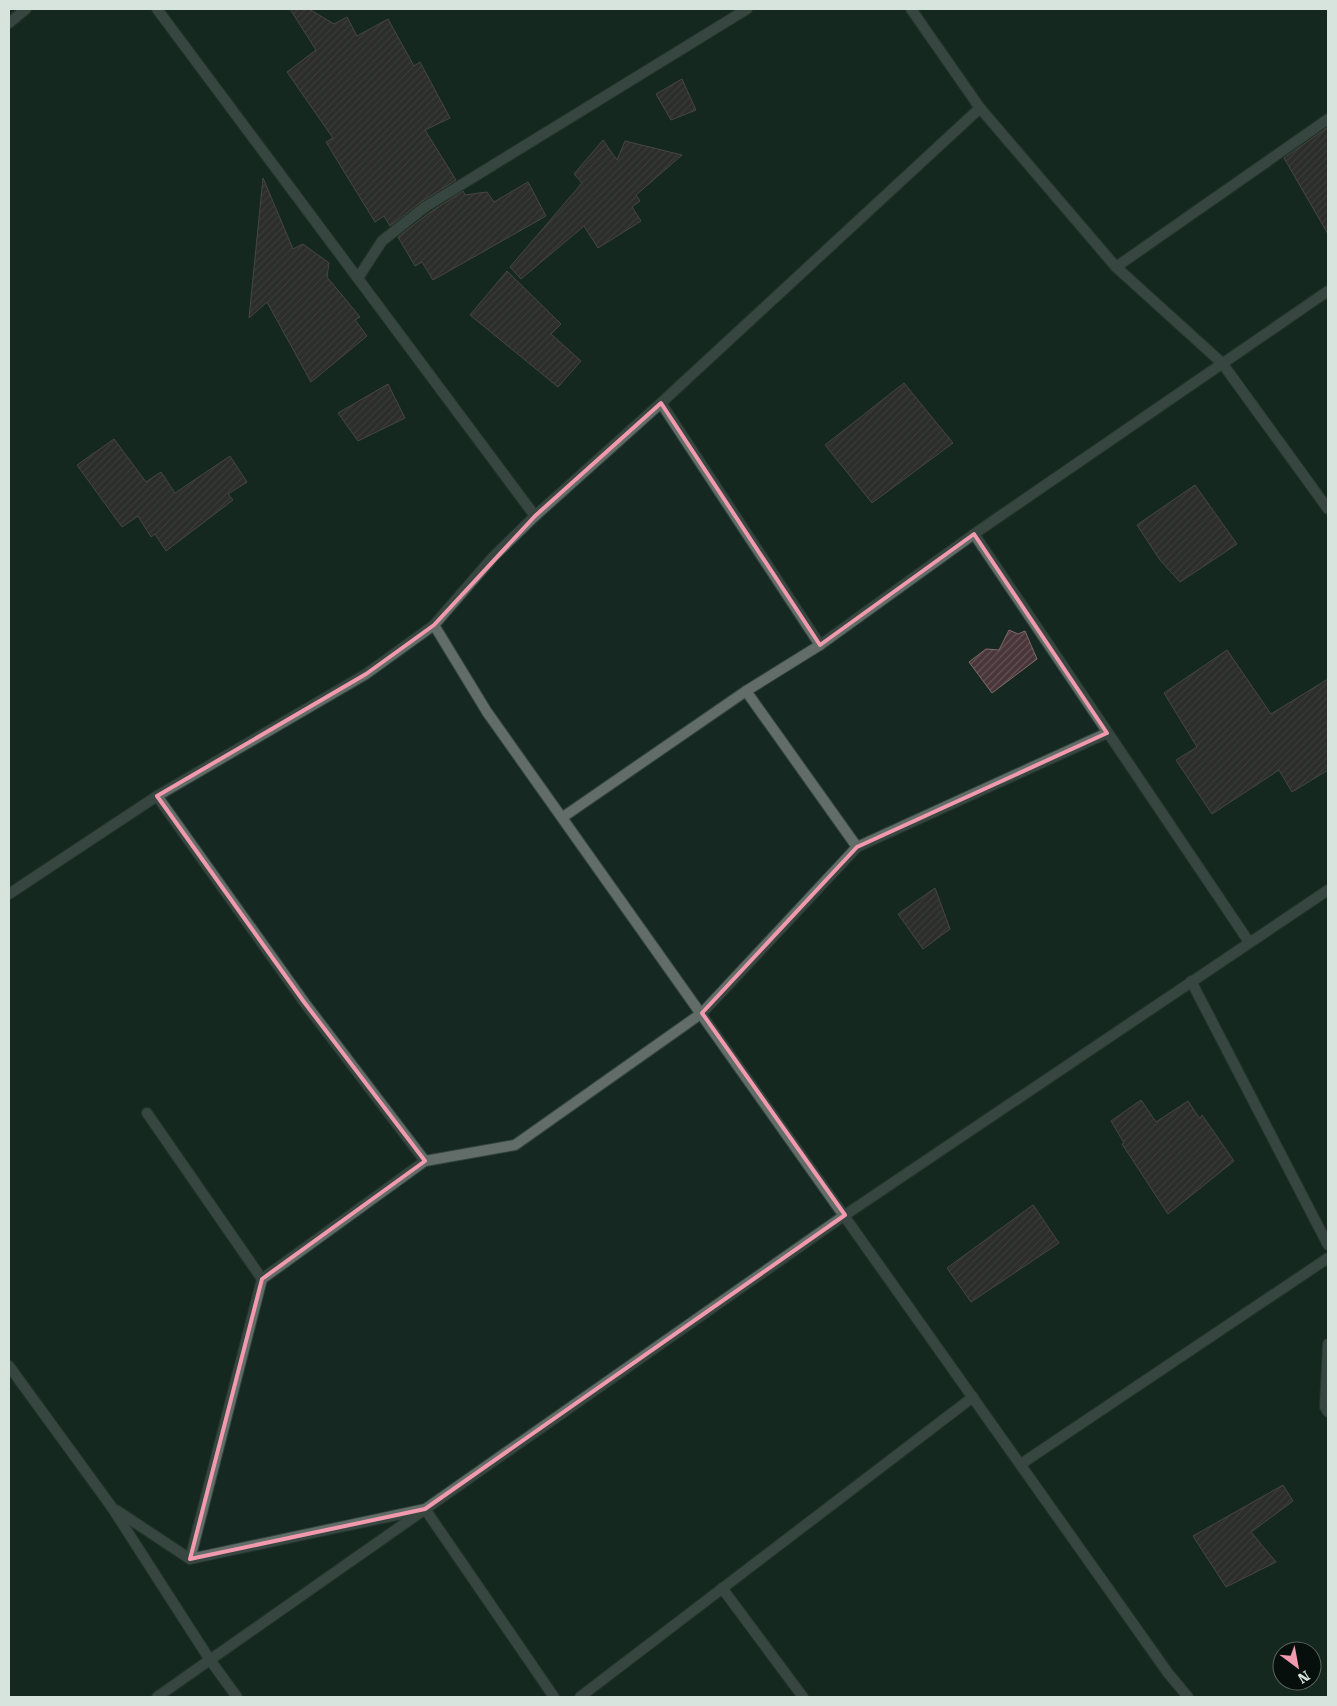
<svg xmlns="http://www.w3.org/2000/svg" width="1337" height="1706" font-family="'Roboto Serif',serif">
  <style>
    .building { fill: url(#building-hatch); stroke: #816a6f }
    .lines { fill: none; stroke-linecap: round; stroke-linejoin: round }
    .street-casing { stroke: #34463f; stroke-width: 12 }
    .street { stroke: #626c68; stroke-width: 10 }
    .marked { fill: none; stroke: #f29aad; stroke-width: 4; stroke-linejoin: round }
  </style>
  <defs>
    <pattern id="building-hatch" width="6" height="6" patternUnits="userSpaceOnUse" patternTransform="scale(1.25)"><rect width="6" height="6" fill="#4a363a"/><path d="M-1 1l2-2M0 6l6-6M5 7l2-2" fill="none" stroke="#635356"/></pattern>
  </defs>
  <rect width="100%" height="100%" fill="#152821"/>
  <g class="building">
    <path d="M 290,9 L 309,9 L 334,24 L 347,17 L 357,36 L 388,19 L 414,66 L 420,62 L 450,118 L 425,130 L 456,180 L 421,202 L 390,226 L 384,216 L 375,222 L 326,142 L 333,138 L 287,72 L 316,50 Z"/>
    <path d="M 682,79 L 696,110 L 671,120 L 656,94 Z"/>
    <path d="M 1328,127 L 1328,234 L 1284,158 Z"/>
    <path d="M 603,140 L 617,160 L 625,141 L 682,155 L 636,195 L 640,201 L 632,207 L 641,221 L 598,248 L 584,226 L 521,279 L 510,267 L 582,183 L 574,174 Z"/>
    <path d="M 263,178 L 293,249 L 303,244 L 329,263 L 327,277 L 360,317 L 355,320 L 367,336 L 311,382 L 267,302 L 249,318 Z"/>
    <path d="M 528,182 L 546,216 L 433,280 L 422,262 L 415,266 L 398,237 L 429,213 L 463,191 L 465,195 L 487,192 L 494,202 Z"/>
    <path d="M 507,271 L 561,324 L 551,334 L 581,361 L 558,387 L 470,315 Z"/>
    <path d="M 904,383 L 953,443 L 872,503 L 825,445 Z"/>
    <path d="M 388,384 L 405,418 L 358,441 L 338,413 Z"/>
    <path d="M 114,439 L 146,482 L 161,472 L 175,493 L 230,456 L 247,482 L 228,494 L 233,500 L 166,551 L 155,534 L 151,537 L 138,516 L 122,527 L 77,465 Z"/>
    <path d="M 1195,485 L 1237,544 L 1180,582 L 1160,560 L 1137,525 Z"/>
    <path d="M 1009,630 L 1018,634 L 1025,631 L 1037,659 L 992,693 L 969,662 L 986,649 L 999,650 Z"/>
    <path d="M 1227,650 L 1271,714 L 1328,679 L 1328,770 L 1292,792 L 1279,770 L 1212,814 L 1176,760 L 1197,747 L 1164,693 Z"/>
    <path d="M 935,888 L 950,929 L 923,949 L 898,914 Z"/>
    <path d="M 1141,1100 L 1156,1122 L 1188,1101 L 1200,1119 L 1202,1115 L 1234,1161 L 1168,1214 L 1122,1144 L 1124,1143 L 1111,1121 Z"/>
    <path d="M 1033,1205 L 1059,1243 L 971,1302 L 947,1268 Z"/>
    <path d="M 1283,1485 L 1293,1501 L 1251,1532 L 1276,1562 L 1226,1587 L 1193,1536 Z"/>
  </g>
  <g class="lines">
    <defs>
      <g id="street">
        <path d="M 157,9 L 535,516"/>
        <path d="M 911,9 L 980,108 L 1116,267 L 1222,363 L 1328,509"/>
        <path d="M 9,23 L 26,9"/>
        <path d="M 1116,267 L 1328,119"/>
        <path d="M 358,278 L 382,241 L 425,207 L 747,9"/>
        <path d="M 661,403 L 820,645"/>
        <path d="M 974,534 L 1249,942"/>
        <path d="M 434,625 L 493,557 L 535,516 L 661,403 L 980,108"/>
        <path d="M 746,691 L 857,847"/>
        <path d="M 157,796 L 304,1002 L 425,1161"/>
        <path d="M 563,817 L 746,691 L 820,645 L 974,534 L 1328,291"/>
        <path d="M 9,894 L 157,796 L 366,674 L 434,625 L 487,712 L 1168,1673 L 1188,1697"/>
        <path d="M 1191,981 L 1328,1245"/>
        <path d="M 147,1113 L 262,1279 L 190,1559 L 425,1509 L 554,1697"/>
        <path d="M 262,1279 L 425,1161 L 515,1145 L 702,1013 L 857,847 L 1107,733"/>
        <path d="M 1328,1344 L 1325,1407 L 1328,1412"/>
        <path d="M 9,1366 L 111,1506 L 210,1660 L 237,1697"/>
        <path d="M 1021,1464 L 1328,1258"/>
        <path d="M 116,1510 L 190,1559"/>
        <path d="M 722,1588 L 803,1697"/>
        <path d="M 157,1697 L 845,1215 L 1328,890"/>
        <path d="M 580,1697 L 973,1397"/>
      </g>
    </defs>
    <use href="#street" class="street-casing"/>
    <use href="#street" class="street"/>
  </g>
  <path d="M0 0H1337V1706H0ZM 661,403 L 820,645 L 974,534 L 1107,733 L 857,847 L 702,1013 L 845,1215 L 425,1509 L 190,1559 L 262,1279 L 425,1161 L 304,1002 L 157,796 L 366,674 L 434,625 L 535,516 Z" fill="#152821" fill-opacity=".55" fill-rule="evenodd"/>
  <path class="marked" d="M 661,403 L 820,645 L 974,534 L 1107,733 L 857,847 L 702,1013 L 845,1215 L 425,1509 L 190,1559 L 262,1279 L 425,1161 L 304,1002 L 157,796 L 366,674 L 434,625 L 535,516 Z"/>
  <rect width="1337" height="1706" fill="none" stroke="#d7e3dd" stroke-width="20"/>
  <g transform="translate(1297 1666) rotate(148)"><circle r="24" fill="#070f0c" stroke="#5a6460"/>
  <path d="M0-4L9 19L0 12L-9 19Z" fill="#f29aad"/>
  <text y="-8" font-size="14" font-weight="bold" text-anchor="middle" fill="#d7e3dd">N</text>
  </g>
</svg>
